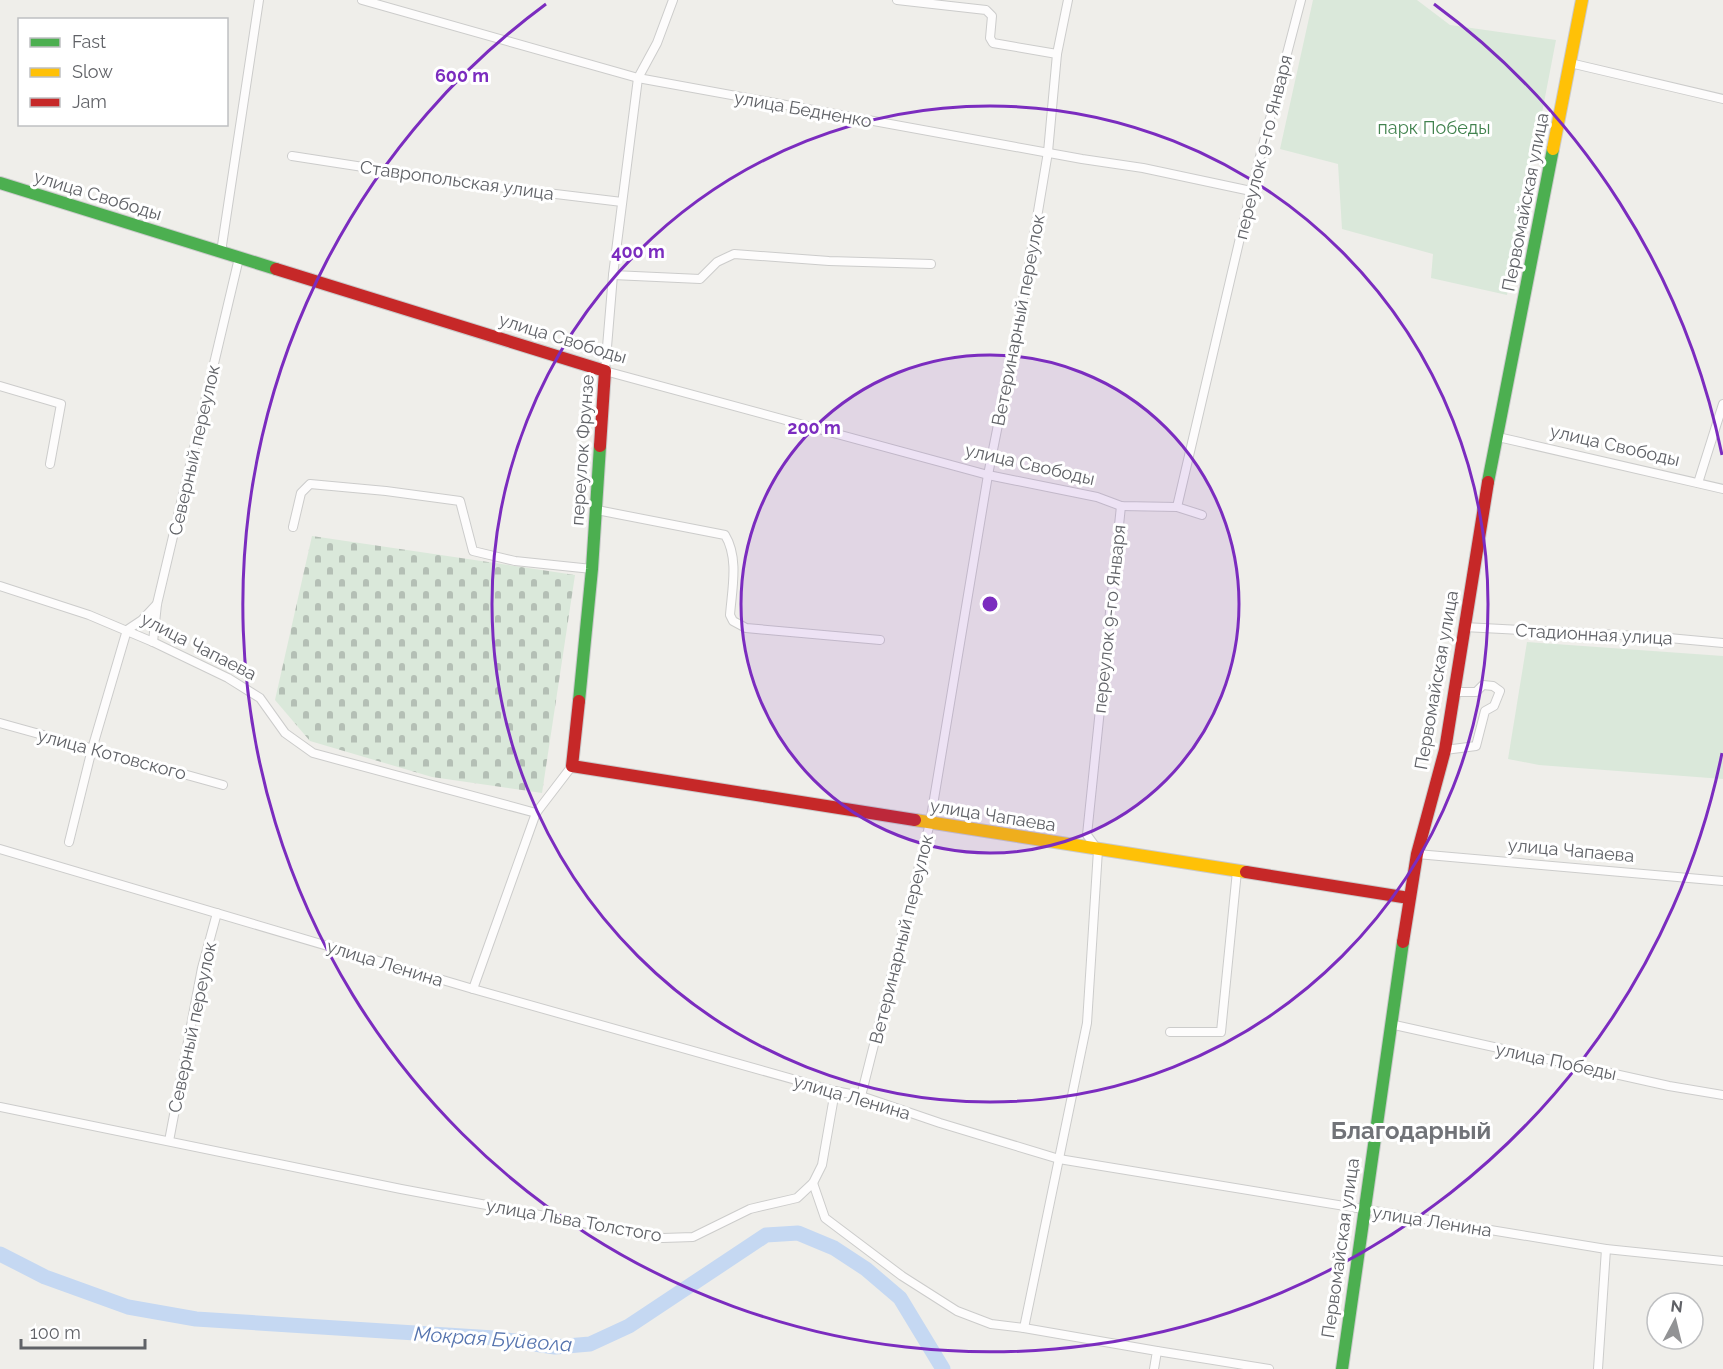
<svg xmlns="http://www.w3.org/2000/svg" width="1723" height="1369" font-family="Raleway,sans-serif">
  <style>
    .cemetery { fill: url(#cemetery-stones) }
    .park { fill: #dae8da }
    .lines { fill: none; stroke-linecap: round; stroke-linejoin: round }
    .river { stroke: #c5d8f2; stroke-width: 15 }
    .street-casing { stroke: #cccccb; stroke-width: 10 }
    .fast-casing { stroke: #cacacb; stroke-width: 14 }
    .slow-casing { stroke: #cacacb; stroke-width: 14 }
    .jam-casing { stroke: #cacacb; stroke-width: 14 }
    .street { stroke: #fdfcfc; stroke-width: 8 }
    .fast { stroke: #4caf50; stroke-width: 12 }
    .slow { stroke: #ffc107; stroke-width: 12 }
    .jam { stroke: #c62828; stroke-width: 12 }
    .ring { fill: none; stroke: #7b2cbf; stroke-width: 3 }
    .labels { text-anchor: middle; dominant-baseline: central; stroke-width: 6; stroke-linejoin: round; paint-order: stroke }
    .street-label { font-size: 18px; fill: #606267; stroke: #fff }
    .park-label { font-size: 18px; fill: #42834f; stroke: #fff }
    .water-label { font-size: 20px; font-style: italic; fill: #5473ae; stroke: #fff }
    .district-label { font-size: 24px; font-weight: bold; fill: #717378; stroke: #fff }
    .centre { fill: #7b2cbf; stroke: #fff; stroke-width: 3 }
    .ring-label { font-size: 18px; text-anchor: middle; font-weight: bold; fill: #7b2cbf; stroke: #fff; stroke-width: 6; stroke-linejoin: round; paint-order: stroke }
  </style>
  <defs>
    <pattern id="cemetery-stones" width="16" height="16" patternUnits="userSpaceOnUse" patternTransform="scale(1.5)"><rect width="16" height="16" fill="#dae8da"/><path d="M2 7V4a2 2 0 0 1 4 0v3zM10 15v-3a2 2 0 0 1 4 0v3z" fill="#b4bfb5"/></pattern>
  </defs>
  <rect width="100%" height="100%" fill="#efeeea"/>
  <path class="cemetery" d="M 312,536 L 575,575 L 542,793 L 432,777 L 310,741 L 275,700 Z"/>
  <g class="park">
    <path d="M 1313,0 L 1417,0 L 1450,25 L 1556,40 L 1507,295 L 1431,278 L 1433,254 L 1342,229 L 1338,164 L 1280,149 Z"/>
    <path d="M 1527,642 L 1723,656 L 1723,779 L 1539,765 L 1508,759 Z"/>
  </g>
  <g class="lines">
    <path class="river" d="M 0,1254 L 45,1277 L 128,1307 L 196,1319 L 494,1338 L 555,1347 L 590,1344 L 629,1326 L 766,1235 L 798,1233 L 834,1248 L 866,1269 L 900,1298 L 943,1369"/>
    <defs>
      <g id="street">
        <path d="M 362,0 L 638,78 L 1082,159 L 1143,168 L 1251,191"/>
        <path d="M 673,0 L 657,43 L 638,78 L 613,275 L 605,371 L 988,475 L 1097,497 L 1121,506 L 1177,507 L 1251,191 L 1301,0"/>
        <path d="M 897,0 L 986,10 L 992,16 L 990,38 L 993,43 L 1057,54"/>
        <path d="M 1570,63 L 1723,99"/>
        <path d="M 292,156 L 473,184 L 622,202"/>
        <path d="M 221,252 L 259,0"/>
        <path d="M 613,275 L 700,279 L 717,262 L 734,254 L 829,261 L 931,264"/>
        <path d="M 0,386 L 61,404 L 50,464"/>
        <path d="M 1498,437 L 1723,489"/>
        <path d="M 1698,483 L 1723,404"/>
        <path d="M 1177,507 L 1202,515"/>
        <path d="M 597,510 L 725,535 C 739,558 732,589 730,615 L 733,621 L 746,628 L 880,640"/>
        <path d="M 293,527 L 301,493 L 310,484 L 386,491 L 460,501 L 473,551 L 515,561 L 592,569"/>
        <path d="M 0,586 L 89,615 L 153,642 L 228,678 L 260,698 L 285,733 L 313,753 L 536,813"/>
        <path d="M 1464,627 L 1658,637 L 1723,643"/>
        <path d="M 153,642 L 157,604 L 239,258"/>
        <path d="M 0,723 L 223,785"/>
        <path d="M 1445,750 L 1476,746 L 1485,711 L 1494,706 L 1500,691 L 1493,686 L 1483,685 L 1476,692 L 1454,692"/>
        <path d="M 69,842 L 92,749 L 127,630 L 142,620 L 157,604"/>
        <path d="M 0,849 L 473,989 L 835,1091 L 861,1096 L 940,1123 L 1059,1159 L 1606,1249 L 1723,1261"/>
        <path d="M 1417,854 L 1723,881"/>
        <path d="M 473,989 L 536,813 L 572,766"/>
        <path d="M 1390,1024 L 1669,1086 L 1723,1095"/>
        <path d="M 1170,1032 L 1221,1032 L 1237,871"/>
        <path d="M 861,1096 L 930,823 L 988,475 L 1025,289 L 1048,152 L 1057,54 L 1068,0"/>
        <path d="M 0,1107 L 401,1189 L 663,1238 L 693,1237 L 750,1209 L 797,1198 L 813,1183 L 822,1165 L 835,1091"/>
        <path d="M 169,1141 L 202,968 L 217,913"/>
        <path d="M 813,1183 L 825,1218 L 902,1276 L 957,1311 L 991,1324 L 1024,1328 L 1157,1351 L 1154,1369"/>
        <path d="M 1024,1328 L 1087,1023 L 1098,850 L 1087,835 L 1121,506"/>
        <path d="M 1157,1351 L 1269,1369"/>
        <path d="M 1598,1369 L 1606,1249"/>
      </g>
      <g id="fast">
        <path d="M 0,183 L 276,269"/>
        <path d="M 1488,482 L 1553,149"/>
        <path d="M 579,701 L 592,569 L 600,446"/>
        <path d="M 1342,1369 L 1403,942"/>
      </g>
      <g id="slow">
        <path d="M 1553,149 L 1582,0"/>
        <path d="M 915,820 L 1246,872"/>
      </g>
      <g id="jam">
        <path d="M 276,269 L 605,371 L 600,446"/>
        <path d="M 579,701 L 572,766 L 915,820"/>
        <path d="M 1246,872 L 1409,898"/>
        <path d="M 1403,942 L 1417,854 L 1445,750 L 1488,482"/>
      </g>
    </defs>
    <use href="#street" class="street-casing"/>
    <use href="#fast" class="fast-casing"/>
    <use href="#slow" class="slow-casing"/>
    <use href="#jam" class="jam-casing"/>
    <use href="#street" class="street"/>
    <use href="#fast" class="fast"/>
    <use href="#slow" class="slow"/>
    <use href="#jam" class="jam"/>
  </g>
  <circle cx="990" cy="604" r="249" fill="#7b2cbf" fill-opacity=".12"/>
  <g class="ring">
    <circle cx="990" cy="604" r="249"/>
    <circle cx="990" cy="604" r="498"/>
    <path d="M1722 753A747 747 0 1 1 546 4M1434 4A747 747 0 0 1 1722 455"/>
  </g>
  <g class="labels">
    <g class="street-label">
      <text transform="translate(803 109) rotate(10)">улица Бедненко</text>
      <text transform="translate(1263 147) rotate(-76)">переулок 9-го Января</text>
      <text transform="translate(457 180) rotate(8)">Ставропольская улица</text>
      <text transform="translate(98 195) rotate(17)">улица Свободы</text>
      <text transform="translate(1525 202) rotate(-79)">Первомайская улица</text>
      <text transform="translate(1018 320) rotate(-79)">Ветеринарный переулок</text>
      <text transform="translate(563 338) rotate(17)">улица Свободы</text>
      <text transform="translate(1615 445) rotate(13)">улица Свободы</text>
      <text transform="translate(194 450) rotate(-77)">Северный переулок</text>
      <text transform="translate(582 450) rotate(-86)">переулок Фрунзе</text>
      <text transform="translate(1030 464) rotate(13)">улица Свободы</text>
      <text transform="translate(1109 619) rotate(-84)">переулок 9-го Января</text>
      <text transform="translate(1594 634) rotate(3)">Стадионная улица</text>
      <text transform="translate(199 646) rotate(27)">улица Чапаева</text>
      <text transform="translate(1436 680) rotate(-80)">Первомайская улица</text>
      <text transform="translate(112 754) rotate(15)">улица Котовского</text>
      <text transform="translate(993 815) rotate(9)">улица Чапаева</text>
      <text transform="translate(1571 850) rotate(5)">улица Чапаева</text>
      <text transform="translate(901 939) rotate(-76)">Ветеринарный переулок</text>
      <text transform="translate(385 963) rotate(17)">улица Ленина</text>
      <text transform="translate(192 1027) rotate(-78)">Северный переулок</text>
      <text transform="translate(1556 1061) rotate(12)">улица Победы</text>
      <text transform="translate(852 1097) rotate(16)">улица Ленина</text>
      <text transform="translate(574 1220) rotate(10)">улица Льва Толстого</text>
      <text transform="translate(1432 1221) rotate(9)">улица Ленина</text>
      <text transform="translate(1340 1248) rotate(-82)">Первомайская улица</text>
    </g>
    <g class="park-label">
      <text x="1434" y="127">парк Победы</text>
    </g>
    <g class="water-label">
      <text transform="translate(493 1339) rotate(4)">Мокрая Буйвола</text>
    </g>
    <g class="district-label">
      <text x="1411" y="1130">Благодарный</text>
    </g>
  </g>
  <circle cx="990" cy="604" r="9" class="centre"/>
  <g class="ring-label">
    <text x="462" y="82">600 m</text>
    <text x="638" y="258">400 m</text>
    <text x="814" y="434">200 m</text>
  </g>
  <rect x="18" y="18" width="210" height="108" fill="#ffffff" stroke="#bfc0c2" stroke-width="1.5"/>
  <rect x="30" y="38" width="30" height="9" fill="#4caf50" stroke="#bfc0c2" stroke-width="1.5"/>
  <text x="72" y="48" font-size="18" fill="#606267">Fast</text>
  <rect x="30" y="68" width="30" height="9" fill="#ffc107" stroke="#bfc0c2" stroke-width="1.5"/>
  <text x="72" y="78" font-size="18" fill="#606267">Slow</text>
  <rect x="30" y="98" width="30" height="9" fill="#c62828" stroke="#bfc0c2" stroke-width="1.5"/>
  <text x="72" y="108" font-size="18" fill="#606267">Jam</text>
  <g transform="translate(1675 1321) rotate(7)"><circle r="28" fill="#ffffff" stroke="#bfc0c2" stroke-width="1.5"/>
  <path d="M0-4.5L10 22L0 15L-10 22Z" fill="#929395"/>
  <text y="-9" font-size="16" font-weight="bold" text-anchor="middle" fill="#606267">N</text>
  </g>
  <path d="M21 1339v9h124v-9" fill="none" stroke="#606267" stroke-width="3"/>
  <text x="30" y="1339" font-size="18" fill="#606267" stroke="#ffffff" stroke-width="4.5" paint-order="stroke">100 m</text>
</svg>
